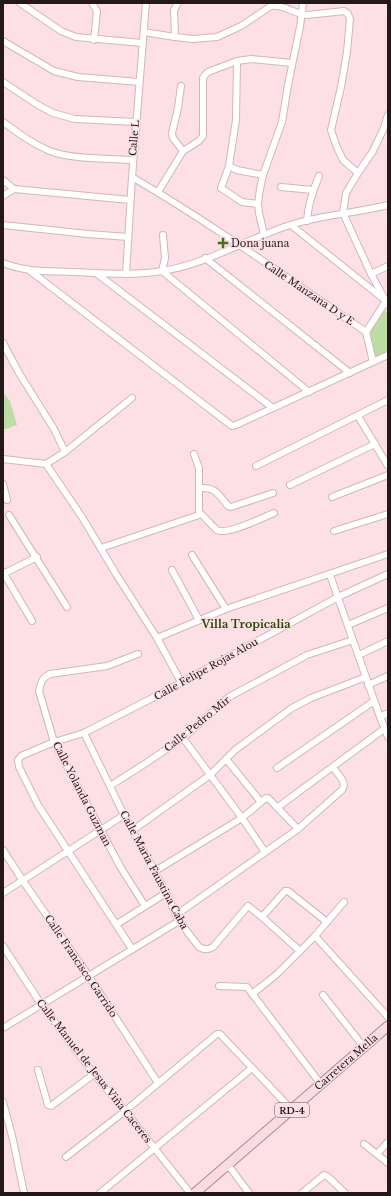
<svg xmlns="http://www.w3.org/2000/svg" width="391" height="1196" font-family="'Libre Baskerville',serif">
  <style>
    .green { fill: #bddda4 }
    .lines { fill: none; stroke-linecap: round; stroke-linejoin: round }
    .street-casing { stroke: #d5b4bc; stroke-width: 8 }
    .primary-casing { stroke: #ac8790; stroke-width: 11 }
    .street { stroke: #fff; stroke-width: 6 }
    .primary { stroke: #fadbe2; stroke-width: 9 }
    .poi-dot { fill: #496d25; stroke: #fce0e6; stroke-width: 1.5 }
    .labels { text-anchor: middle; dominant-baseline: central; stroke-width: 3; stroke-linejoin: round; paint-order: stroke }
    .shield { fill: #fce0e6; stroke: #655458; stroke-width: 1 }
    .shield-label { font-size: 9px; font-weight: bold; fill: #24181b }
    .street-label { font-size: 10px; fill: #24181b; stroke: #fce0e6 }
    .poi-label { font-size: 10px; fill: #24181b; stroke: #fce0e6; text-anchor: start }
    .neighbourhood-label { font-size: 11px; font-weight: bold; fill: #2a4902; stroke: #fce0e6 }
  </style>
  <rect width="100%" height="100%" fill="#fce0e6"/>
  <g class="green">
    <path d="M 385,310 L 388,315 L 388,351 L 375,357 L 369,331 Z"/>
    <path d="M 3,393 L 10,401 L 17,425 L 3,430 Z"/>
  </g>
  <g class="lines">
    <defs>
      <g id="street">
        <path d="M 20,3 L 61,31 L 76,37 L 142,43"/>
        <path d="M 92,3 L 97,11 L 94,40"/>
        <path d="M 144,32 L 175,37 L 193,39 L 217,37 L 241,26 L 271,6 C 283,4 295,14 307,15 L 344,11 L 348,14 L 350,19 L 347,52 L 341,87 L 331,130 L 336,145 L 343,160 L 358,173"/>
        <path d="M 175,37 L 174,10 L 178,3"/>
        <path d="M 3,41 L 54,71 L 78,77 L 139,82"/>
        <path d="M 237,61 L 236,120 L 229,166 L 221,188 L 242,202 L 258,204"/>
        <path d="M 3,82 L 38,105 L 53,113 L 75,119 L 136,122"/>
        <path d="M 181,86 L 178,108 L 172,133 L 173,138 L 183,151"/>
        <path d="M 388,115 L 383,130 L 373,151 L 358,173 L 346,193 L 343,213 L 371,274 L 388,305"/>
        <path d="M 3,122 C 18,133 33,144 50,151 C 69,159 111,159 133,160"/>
        <path d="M 229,166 L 237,170 L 263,175"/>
        <path d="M 132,177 C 212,224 289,279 366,332"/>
        <path d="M 3,180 L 14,189 L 130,200"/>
        <path d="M 281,187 L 313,190"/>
        <path d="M 158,192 L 183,151 L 199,141 L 203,136 L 203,78 L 205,75 L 208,72 L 237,61 L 251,59 L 292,63"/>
        <path d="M 3,196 L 14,189"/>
        <path d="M 307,221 C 308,205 313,190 319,176"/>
        <path d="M 3,225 L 88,234 L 128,237"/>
        <path d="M 291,225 L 386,301 L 366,332 L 373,362"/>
        <path d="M 163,235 L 165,258 L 162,271 L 309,392"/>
        <path d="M 264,235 L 259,213 L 258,204 L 260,189 L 263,175 L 282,122 L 288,85 L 300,27 L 303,3"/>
        <path d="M 205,258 L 350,373"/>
        <path d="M 3,263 C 25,272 48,271 72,272 C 101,273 133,276 162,271 C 207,264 247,239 290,225 C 322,215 356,213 388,205"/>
        <path d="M 29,270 L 232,426 L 236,425 L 388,355"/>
        <path d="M 96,273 L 273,408"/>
        <path d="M 126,274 L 132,177 L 146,3"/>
        <path d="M 371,274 L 388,266"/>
        <path d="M 3,343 L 19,373 L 54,429 L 65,452 L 46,464 L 3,459"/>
        <path d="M 358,416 L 388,466"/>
        <path d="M 65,452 L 132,398"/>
        <path d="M 46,464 L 82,517 L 116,574 L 157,638 L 181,682"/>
        <path d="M 256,466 L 388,400"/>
        <path d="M 3,484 L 7,500"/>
        <path d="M 290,485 L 375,444"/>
        <path d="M 200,488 C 216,487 218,494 228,506 L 231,507 L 273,493"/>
        <path d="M 332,497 L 388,475"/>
        <path d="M 199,512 C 205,517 211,525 217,530 C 226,536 264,517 274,513"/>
        <path d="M 9,515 L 67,607"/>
        <path d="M 334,531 L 388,514"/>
        <path d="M 101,548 L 199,515 L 199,468 L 194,454"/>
        <path d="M 192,555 L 226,609"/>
        <path d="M 172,570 L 199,620"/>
        <path d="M 3,572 L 32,621"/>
        <path d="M 3,574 L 37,557"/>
        <path d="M 330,575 L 380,717 L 388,737"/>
        <path d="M 348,625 L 388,608"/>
        <path d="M 157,638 L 226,609 L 388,554"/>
        <path d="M 138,654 L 107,666 L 50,674 C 42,678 41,682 39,691 L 54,742 L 121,868 L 145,906"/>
        <path d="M 359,655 L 388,641"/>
        <path d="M 368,685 L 388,676"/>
        <path d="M 380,717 L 388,713"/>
        <path d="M 84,733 L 124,815 L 166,893 L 179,921 L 199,947 C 204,950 208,950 213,947 L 248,906 L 262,917 L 300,951"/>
        <path d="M 183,738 L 242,818 L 265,852"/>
        <path d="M 226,759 L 261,802"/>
        <path d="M 277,768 L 374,701"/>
        <path d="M 110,786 L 146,763 L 183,738 L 229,697 L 307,655 L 353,640"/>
        <path d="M 278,807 L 384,729"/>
        <path d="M 133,830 L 210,775 L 235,750 L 292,708 L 311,698 L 366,677"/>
        <path d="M 3,850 L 23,881 L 88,975 L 158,1083"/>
        <path d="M 155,871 L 242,818 L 266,798 L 268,798 L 298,829"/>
        <path d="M 3,893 L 124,815"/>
        <path d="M 176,915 L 298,829 L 342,790 C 348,782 337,774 333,767"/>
        <path d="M 262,917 L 285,891 L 288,891 L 327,922"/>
        <path d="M 117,924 L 166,893"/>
        <path d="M 315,936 L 388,1017"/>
        <path d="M 3,946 L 41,1004 L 94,1074 L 125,1111 L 190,1193"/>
        <path d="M 132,949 L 38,805 L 19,767 L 18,760 L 21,756 L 54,742 L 84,733 L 166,691 L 338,597 L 388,574"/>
        <path d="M 219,986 L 247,987 L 320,1083"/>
        <path d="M 252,994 L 276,975 L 315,936 L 344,902"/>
        <path d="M 323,995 L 364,1047"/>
        <path d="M 3,1028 L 179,921"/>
        <path d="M 38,1070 L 48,1105 L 51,1106 L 94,1074"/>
        <path d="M 3,1102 L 13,1140 L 24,1193"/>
        <path d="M 364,1144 L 388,1163"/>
        <path d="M 377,1154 L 388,1142"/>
        <path d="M 66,1157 L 125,1111 L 217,1034 L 220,1034 L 292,1110"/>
        <path d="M 228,1165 L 249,1193"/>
        <path d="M 100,1193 L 252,1068"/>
        <path d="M 302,1193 L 324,1175 L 327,1176 L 345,1193"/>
      </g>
      <path id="primary" d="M 195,1193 L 388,1026"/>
    </defs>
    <use href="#street" class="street-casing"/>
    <use href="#primary" class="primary-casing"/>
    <use href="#street" class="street"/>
    <use href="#primary" class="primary"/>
  </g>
  <path class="poi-dot" d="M221 237h4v4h4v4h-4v4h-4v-4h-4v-4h4z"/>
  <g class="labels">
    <rect class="shield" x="275" y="1103" width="34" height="14" rx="3"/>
    <g class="shield-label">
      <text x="292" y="1110">RD-4</text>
    </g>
    <g class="street-label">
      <text transform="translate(134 138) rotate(-85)">Calle L</text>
      <text transform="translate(309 293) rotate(34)">Calle Manzana D y E</text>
      <text transform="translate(206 669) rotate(-29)">Calle Felipe Rojas Alou</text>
      <text transform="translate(197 724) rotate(-39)">Calle Pedro Mir</text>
      <text transform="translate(82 794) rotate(63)">Calle Yolanda Guzman</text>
      <text transform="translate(154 870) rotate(62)">Calle Maria Faustina Caba</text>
      <text transform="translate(81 966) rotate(56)">Calle Francisco Garrido</text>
      <text transform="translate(346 1062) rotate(-41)">Carretera Mella</text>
      <text transform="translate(94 1071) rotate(52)">Calle Manuel de Jesus Viña Caceres</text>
    </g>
    <g class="poi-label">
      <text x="231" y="243">Dona juana</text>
    </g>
    <g class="neighbourhood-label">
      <text x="246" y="624">Villa Tropicalia</text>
    </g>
  </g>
  <rect width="391" height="1196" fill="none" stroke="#24181b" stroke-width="8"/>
</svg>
